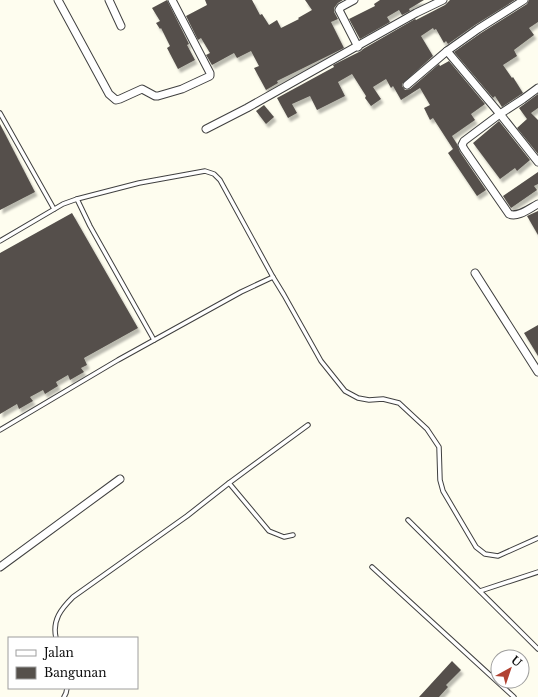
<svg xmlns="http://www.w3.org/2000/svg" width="538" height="697" font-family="'Libre Baskerville',serif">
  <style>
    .building { fill: #55504b; filter: url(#shadow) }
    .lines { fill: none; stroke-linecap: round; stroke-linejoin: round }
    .service-casing { stroke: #404040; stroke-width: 5.5 }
    .minor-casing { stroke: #404040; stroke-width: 9 }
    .service { stroke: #fff; stroke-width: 3.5 }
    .minor { stroke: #fff; stroke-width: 7 }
  </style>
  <defs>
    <filter id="shadow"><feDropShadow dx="2.5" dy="4" stdDeviation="1" flood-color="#0004"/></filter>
  </defs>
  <rect width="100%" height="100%" fill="#fefdef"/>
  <g class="building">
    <path d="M 167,0 L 189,44 L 187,45 L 195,60 L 178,69 L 167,48 L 170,46 L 161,28 L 160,29 L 156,23 L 160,21 L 152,8 Z"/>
    <path d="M 205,0 L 252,0 L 260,15 L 262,14 L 269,25 L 277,20 L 281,28 L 299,19 L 298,18 L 312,10 L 305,0 L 343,0 L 338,3 L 334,8 L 334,12 L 338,19 L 331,22 L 344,48 L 277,81 L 278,83 L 266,90 L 254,68 L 259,66 L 251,51 L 237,58 L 234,53 L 212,65 L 206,55 L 210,53 L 201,38 L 198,40 L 186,16 L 207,5 Z"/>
    <path d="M 380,0 L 424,0 L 409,9 L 410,11 L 402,15 L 399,10 L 387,17 L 390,22 L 360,39 L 349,19 L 375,6 L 374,4 Z"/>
    <path d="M 450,0 L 515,0 L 475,25 L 448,44 L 446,41 L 444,43 L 436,29 L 434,30 L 433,28 L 421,36 L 433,56 L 402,84 L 402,86 L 405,90 L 410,89 L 439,64 L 440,66 L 449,61 L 485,104 L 471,114 L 475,120 L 452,136 L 457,144 L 460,152 L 486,190 L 477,196 L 448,153 L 453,149 L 433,118 L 430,120 L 424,108 L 430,105 L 420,88 L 401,100 L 393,86 L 391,88 L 386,79 L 373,87 L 381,99 L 371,106 L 365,98 L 366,96 L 352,74 L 338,82 L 345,96 L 317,110 L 310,96 L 292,104 L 297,113 L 288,118 L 277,98 L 334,67 L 333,65 L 361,51 L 363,49 L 415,19 L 416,20 L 445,5 Z"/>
    <path d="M 529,0 L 538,0 L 538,22 L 529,28 L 534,35 L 514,50 L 517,56 L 503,65 L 512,78 L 513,77 L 523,93 L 502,107 L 495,96 L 493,98 L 454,52 L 481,33 L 527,4 Z"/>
    <path d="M 538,94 L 538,108 L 531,113 L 538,120 L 538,154 L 517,128 L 527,119 L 519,108 Z"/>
    <path d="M 264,105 L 274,117 L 266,124 L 256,111 Z"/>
    <path d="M 499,121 L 530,160 L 517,171 L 515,168 L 500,179 L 473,143 Z"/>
    <path d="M 0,124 L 35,192 L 0,210 Z"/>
    <path d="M 538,172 L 538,184 L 534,186 L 537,190 L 511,208 L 503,196 Z"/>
    <path d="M 538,211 L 538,235 L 527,216 Z"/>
    <path d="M 72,213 L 138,328 L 84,358 L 87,365 L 81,368 L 84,372 L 70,380 L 68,375 L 56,382 L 58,386 L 45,394 L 43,390 L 30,397 L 33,401 L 19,409 L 17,404 L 0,414 L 0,253 Z"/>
    <path d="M 538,325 L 538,356 L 524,333 Z"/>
    <path d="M 452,661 L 461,670 L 446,685 L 448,687 L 439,697 L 419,697 Z"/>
  </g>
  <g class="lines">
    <defs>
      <g id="service">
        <path d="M 0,113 L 54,209"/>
        <path d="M 77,199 L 139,183 L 205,171 L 214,174 L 220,180 L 273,277"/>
        <path d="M 0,241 L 63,204 L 77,199 L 90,226 L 154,340"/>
        <path d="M 0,430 L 118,360 L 241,292 L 273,277 L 284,295 L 321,361 L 345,391 L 358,398 L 369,400 L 383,399 L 399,403 L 427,429 L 439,447 L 440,480 L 443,491 L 476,547 L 485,554 L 498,556 L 538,538"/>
        <path d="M 229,483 L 269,531 L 284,537 L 293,535"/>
        <path d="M 408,520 L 538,649"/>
        <path d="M 372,567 L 514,697"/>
        <path d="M 480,591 L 538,572"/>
        <path d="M 56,638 C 52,620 61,609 73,597 L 187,516 L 229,483 L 308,425"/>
        <path d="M 64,697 L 66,693 L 67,688"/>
      </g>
      <g id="minor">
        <path d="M 58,0 L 109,94 L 116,100 L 120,99 L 142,89 L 155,96 L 158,96 L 182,89 L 210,76 L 210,73 L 172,0"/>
        <path d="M 109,0 L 121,26"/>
        <path d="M 354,0 L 341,7 L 339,10 L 358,47"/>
        <path d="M 447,51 L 500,114 L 464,141 L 462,145 L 464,149 L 509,214 C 518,218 530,208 538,204"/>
        <path d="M 407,85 L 447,51 L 478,29 L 524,0"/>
        <path d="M 538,88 L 523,99 L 500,114 L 538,162"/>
        <path d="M 206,129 L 247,108 L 416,13 L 443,0"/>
        <path d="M 475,273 L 538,372"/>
        <path d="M 0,567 L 120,479"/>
      </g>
    </defs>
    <use href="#service" class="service-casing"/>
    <use href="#minor" class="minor-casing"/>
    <use href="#service" class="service"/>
    <use href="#minor" class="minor"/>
  </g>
  <rect x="8" y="637" width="130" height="52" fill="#ffffff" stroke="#9e9e9e"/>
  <rect x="16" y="650" width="20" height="6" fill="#ffffff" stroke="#9e9e9e"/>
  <text x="44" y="657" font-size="12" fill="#0d0d0d">Jalan</text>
  <rect x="16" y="667" width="20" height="12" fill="#55504b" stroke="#9e9e9e"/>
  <text x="44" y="677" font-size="12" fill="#0d0d0d">Bangunan</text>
  <g transform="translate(510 669) rotate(40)"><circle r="19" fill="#ffffff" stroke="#9e9e9e"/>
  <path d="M0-3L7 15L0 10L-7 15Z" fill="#b14232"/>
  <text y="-6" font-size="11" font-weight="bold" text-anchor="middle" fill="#0d0d0d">U</text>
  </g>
</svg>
